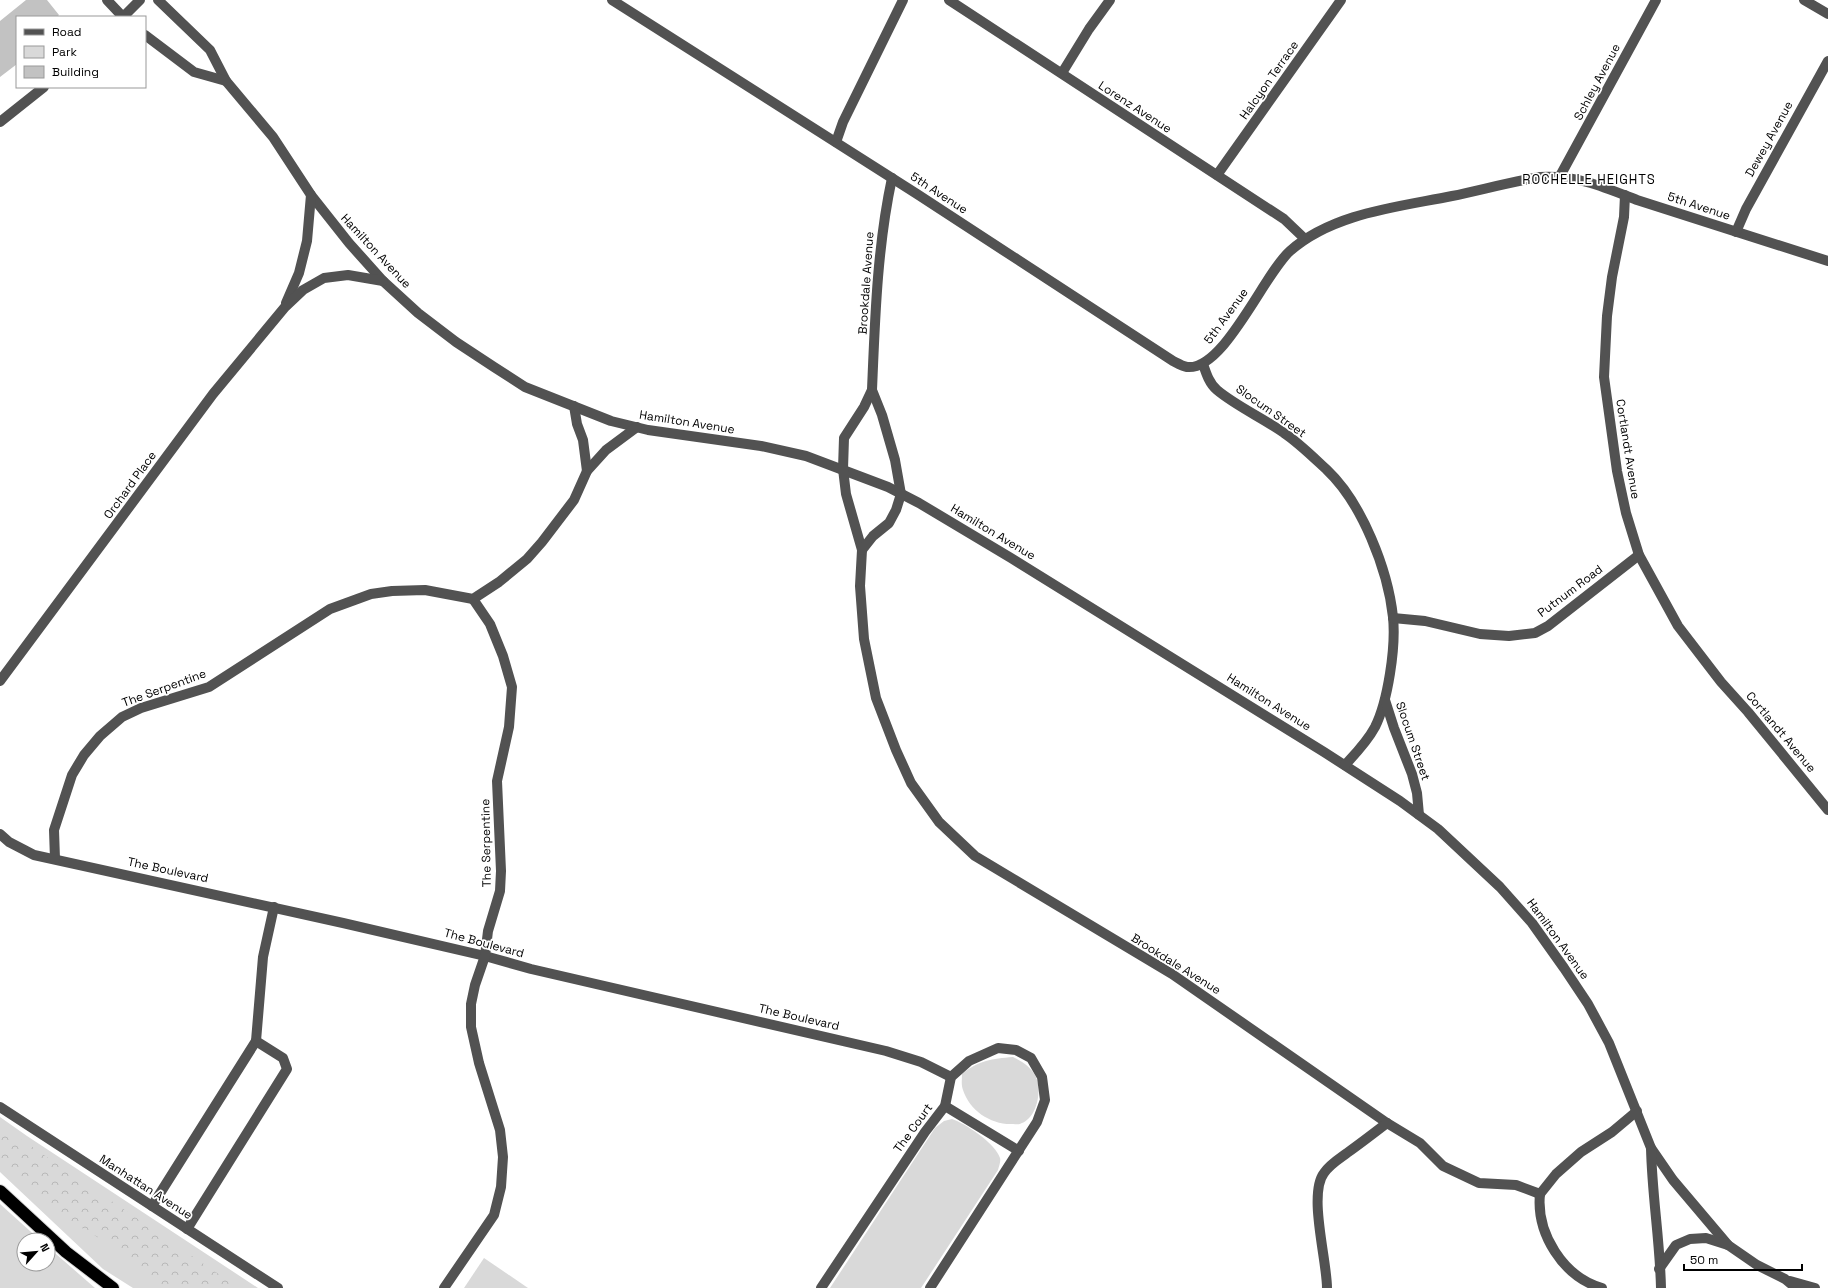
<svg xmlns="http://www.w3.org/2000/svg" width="1828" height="1288" font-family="'Space Grotesk',sans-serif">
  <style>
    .green { fill: #d9d9d9 }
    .forest { fill: url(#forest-crowns) }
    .building { fill: #c2c2c2 }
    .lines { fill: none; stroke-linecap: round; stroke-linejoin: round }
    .highway-casing { stroke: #dbdbdb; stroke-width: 14 }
    .minor { stroke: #525252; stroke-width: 10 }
    .highway { stroke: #000; stroke-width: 12 }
    .labels { text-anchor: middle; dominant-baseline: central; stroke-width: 3.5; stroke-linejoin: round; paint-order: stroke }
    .street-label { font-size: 12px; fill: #000; stroke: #fff }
    .neighbourhood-label { font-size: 13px; letter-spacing: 1px; fill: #000; stroke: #fff }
  </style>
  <defs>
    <pattern id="forest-crowns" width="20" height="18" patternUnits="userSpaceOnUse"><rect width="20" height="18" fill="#d9d9d9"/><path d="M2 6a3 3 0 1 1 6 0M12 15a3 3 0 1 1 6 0" fill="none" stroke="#b8b8b8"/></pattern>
  </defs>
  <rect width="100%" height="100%" fill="#fff"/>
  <g class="green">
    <path d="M 1013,1057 C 1022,1061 1032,1068 1036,1077 C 1042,1091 1037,1117 1022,1123 C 1019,1125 1016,1124 1013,1124 C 991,1125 970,1111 963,1090 C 961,1085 962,1079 962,1074 C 979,1060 992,1059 1013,1057 Z"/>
    <path d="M 0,1117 L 27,1136 L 258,1288 L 133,1288 L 103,1269 L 0,1172 Z"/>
    <path d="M 952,1119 C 965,1123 996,1144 1000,1158 C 1001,1161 999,1166 998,1170 L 921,1288 L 830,1288 L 935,1128 L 944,1121 Z"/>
    <path d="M 0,1204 L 40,1240 L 24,1240 L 24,1264 L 48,1264 L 48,1247 L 95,1288 L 0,1288 Z"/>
    <path d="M 484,1258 L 528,1288 L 464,1288 Z"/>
  </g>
  <path class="forest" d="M 0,1125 L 239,1288 L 166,1288 L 157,1284 L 135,1268 L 116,1248 L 70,1221 L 0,1158 Z"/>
  <path class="building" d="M 26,0 L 47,0 L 59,15 L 57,17 L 17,17 L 17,64 L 0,77 L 0,21 Z"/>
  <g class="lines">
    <defs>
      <path id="highway" d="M 0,1191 L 66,1252 L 113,1288"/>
    </defs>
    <use href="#highway" class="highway-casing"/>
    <g class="minor">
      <path d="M 107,0 L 123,17"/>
      <path d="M 158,0 L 210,50 L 226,81 L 273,137 L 311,195 L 349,243 L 383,281 L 418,313 L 456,342 L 494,367 L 525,387 L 611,421 L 648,430 L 761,446 L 806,456 L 888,487 L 919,503 L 1011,558 L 1324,752 L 1400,801 L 1438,829 L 1500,887 L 1532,923 L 1564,968 L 1588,1004 L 1609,1043 L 1651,1148 L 1673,1180 L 1728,1245"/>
      <path d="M 612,0 L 917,194 L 1173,361 C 1177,363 1182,366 1187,367 C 1224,371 1264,274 1290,251 C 1333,213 1398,207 1452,196 C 1481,190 1510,182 1540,177 C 1577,175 1604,187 1637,200 L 1828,261"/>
      <path d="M 949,0 L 1284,219 L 1305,239"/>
      <path d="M 1804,0 L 1828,14"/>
      <path d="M 123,17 L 140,0"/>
      <path d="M 145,35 L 194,72 L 226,81"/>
      <path d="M 1062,73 L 1089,29 L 1110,0"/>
      <path d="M 0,122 L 44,87"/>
      <path d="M 836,142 L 843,122 L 903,0"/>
      <path d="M 1217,175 L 1341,0"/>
      <path d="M 1560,176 L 1656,0"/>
      <path d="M 892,178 C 877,248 875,319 872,390 L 864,407 L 844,438 L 843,469 L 846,494 L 862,550 L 860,586 L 864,639 L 876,698 L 896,750 L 911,783 L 939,822 L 975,856 L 1172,974 L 1387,1123 L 1420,1143 L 1443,1166 L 1479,1183 L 1516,1185 L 1540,1194"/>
      <path d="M 1625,195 L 1624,217 L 1612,277 L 1607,316 L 1604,377 L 1617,471 L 1626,513 L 1639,555 L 1678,626 L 1721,682 L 1748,712 L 1828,810"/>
      <path d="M 1736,232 L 1746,209 L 1828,61"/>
      <path d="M 286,303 L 299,273 L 307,241 L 311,195"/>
      <path d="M 1203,364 C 1206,373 1209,383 1217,390 C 1236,406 1263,418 1284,433 C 1299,443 1314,458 1327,470 C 1362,503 1388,570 1393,617 C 1396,647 1388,701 1375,727 C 1367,742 1356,753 1345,765"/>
      <path d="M 574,406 L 577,424 L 583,440 L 587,471"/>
      <path d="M 862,550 L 873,536 L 889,523 L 896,510 L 901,494 L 895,460 L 882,415 L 872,390"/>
      <path d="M 1393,618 L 1425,621 L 1480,634 L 1509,636 L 1535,633 L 1548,626 L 1639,555"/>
      <path d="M 0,681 L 213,394 L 285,307 L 303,290 L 324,278 L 348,275 L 383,281"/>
      <path d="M 1385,700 L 1394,728 L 1412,774 L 1417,793 L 1419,815"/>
      <path d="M 0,834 L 9,842 L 34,855 L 343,923 L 485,956 L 531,969 L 886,1051 L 921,1062 L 951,1077"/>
      <path d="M 55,859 L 54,830 L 72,775 L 84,755 L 100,736 L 122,717 L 141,708 L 209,687 L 330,609 L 371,594 L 392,591 L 425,590 L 473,599 L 499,582 L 527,559 L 542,542 L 574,500 L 587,471 L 606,450 L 637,427"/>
      <path d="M 945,1106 L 1019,1151"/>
      <path d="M 0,1107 L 278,1288"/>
      <path d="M 1651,1148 C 1652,1195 1660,1241 1661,1288"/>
      <path d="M 1540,1194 L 1556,1174 L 1581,1152 L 1612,1132 L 1637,1111"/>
      <path d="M 1540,1194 C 1536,1233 1563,1277 1602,1288"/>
      <path d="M 152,1206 L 256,1041"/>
      <path d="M 187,1229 L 287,1069 L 283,1058 L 256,1041 L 263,957 L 274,907"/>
      <path d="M 1659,1269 L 1676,1245 L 1690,1239 L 1706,1238 L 1728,1245 L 1757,1265 L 1785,1279 L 1796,1288"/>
      <path d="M 1790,1281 L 1815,1288"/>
      <path d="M 444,1288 L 494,1215 L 501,1187 L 503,1157 L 500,1130 L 479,1063 L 471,1027 L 471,1004 L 475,985 L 485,956 L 488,931 L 500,891 L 501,871 L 497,781 L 509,727 L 512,687 L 503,656 L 490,624 L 473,599"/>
      <path d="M 821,1288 L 925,1132 L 945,1106 L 951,1077 L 969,1061 L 998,1048 L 1016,1050 L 1031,1058 L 1042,1077 L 1045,1100 L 1037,1122 L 930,1288"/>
      <path d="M 1327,1288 C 1327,1260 1308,1194 1324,1173 C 1330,1164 1339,1159 1347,1153 C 1361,1143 1374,1133 1387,1123"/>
    </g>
    <use href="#highway" class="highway"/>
  </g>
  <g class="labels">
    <g class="street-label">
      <text transform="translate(1269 80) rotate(-55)">Halcyon Terrace</text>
      <text transform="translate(1597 82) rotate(-62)">Schley Avenue</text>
      <text transform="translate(1135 107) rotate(33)">Lorenz Avenue</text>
      <text transform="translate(1769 139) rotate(-61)">Dewey Avenue</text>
      <text transform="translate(939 193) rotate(33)">5th Avenue</text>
      <text transform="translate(1699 206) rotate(18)">5th Avenue</text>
      <text transform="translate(376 251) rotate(47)">Hamilton Avenue</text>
      <text transform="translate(866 283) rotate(-86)">Brookdale Avenue</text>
      <text transform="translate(1226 316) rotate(-54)">5th Avenue</text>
      <text transform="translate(1271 411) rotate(35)">Slocum Street</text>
      <text transform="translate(687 422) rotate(9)">Hamilton Avenue</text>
      <text transform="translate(1628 449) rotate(81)">Cortlandt Avenue</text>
      <text transform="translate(130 485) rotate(-54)">Orchard Place</text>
      <text transform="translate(993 532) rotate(31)">Hamilton Avenue</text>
      <text transform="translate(1570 591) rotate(-37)">Putnum Road</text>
      <text transform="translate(164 688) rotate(-20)">The Serpentine</text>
      <text transform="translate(1269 702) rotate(32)">Hamilton Avenue</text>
      <text transform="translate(1781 732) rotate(50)">Cortlandt Avenue</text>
      <text transform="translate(1413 741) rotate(71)">Slocum Street</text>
      <text transform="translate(486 843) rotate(-91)">The Serpentine</text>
      <text transform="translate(168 870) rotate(12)">The Boulevard</text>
      <text transform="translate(1558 939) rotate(54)">Hamilton Avenue</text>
      <text transform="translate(484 943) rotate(15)">The Boulevard</text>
      <text transform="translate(1176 964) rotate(32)">Brookdale Avenue</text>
      <text transform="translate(799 1017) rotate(13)">The Boulevard</text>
      <text transform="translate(913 1128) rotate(-54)">The Court</text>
      <text transform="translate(146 1187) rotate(33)">Manhattan Avenue</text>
    </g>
    <g class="neighbourhood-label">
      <text x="1589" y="179">ROCHELLE HEIGHTS</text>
    </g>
  </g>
  <rect x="16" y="16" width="130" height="72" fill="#ffffff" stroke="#999999"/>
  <rect x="24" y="29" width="20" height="6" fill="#525252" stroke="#999999"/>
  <text x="52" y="36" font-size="12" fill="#000000">Road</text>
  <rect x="24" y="46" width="20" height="12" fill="#d9d9d9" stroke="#999999"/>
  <text x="52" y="56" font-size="12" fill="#000000">Park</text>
  <rect x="24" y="66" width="20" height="12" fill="#c2c2c2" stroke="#999999"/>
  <text x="52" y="76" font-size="12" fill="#000000">Building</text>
  <g transform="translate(36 1252) rotate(63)"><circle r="19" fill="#ffffff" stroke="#999999"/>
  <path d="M0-3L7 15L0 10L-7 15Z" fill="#000000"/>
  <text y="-6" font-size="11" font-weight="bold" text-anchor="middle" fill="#000000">N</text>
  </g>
  <path d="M1684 1264v6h118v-6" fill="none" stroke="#000000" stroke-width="2"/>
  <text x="1690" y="1264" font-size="12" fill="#000000" stroke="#ffffff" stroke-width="3" paint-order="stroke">50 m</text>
</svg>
